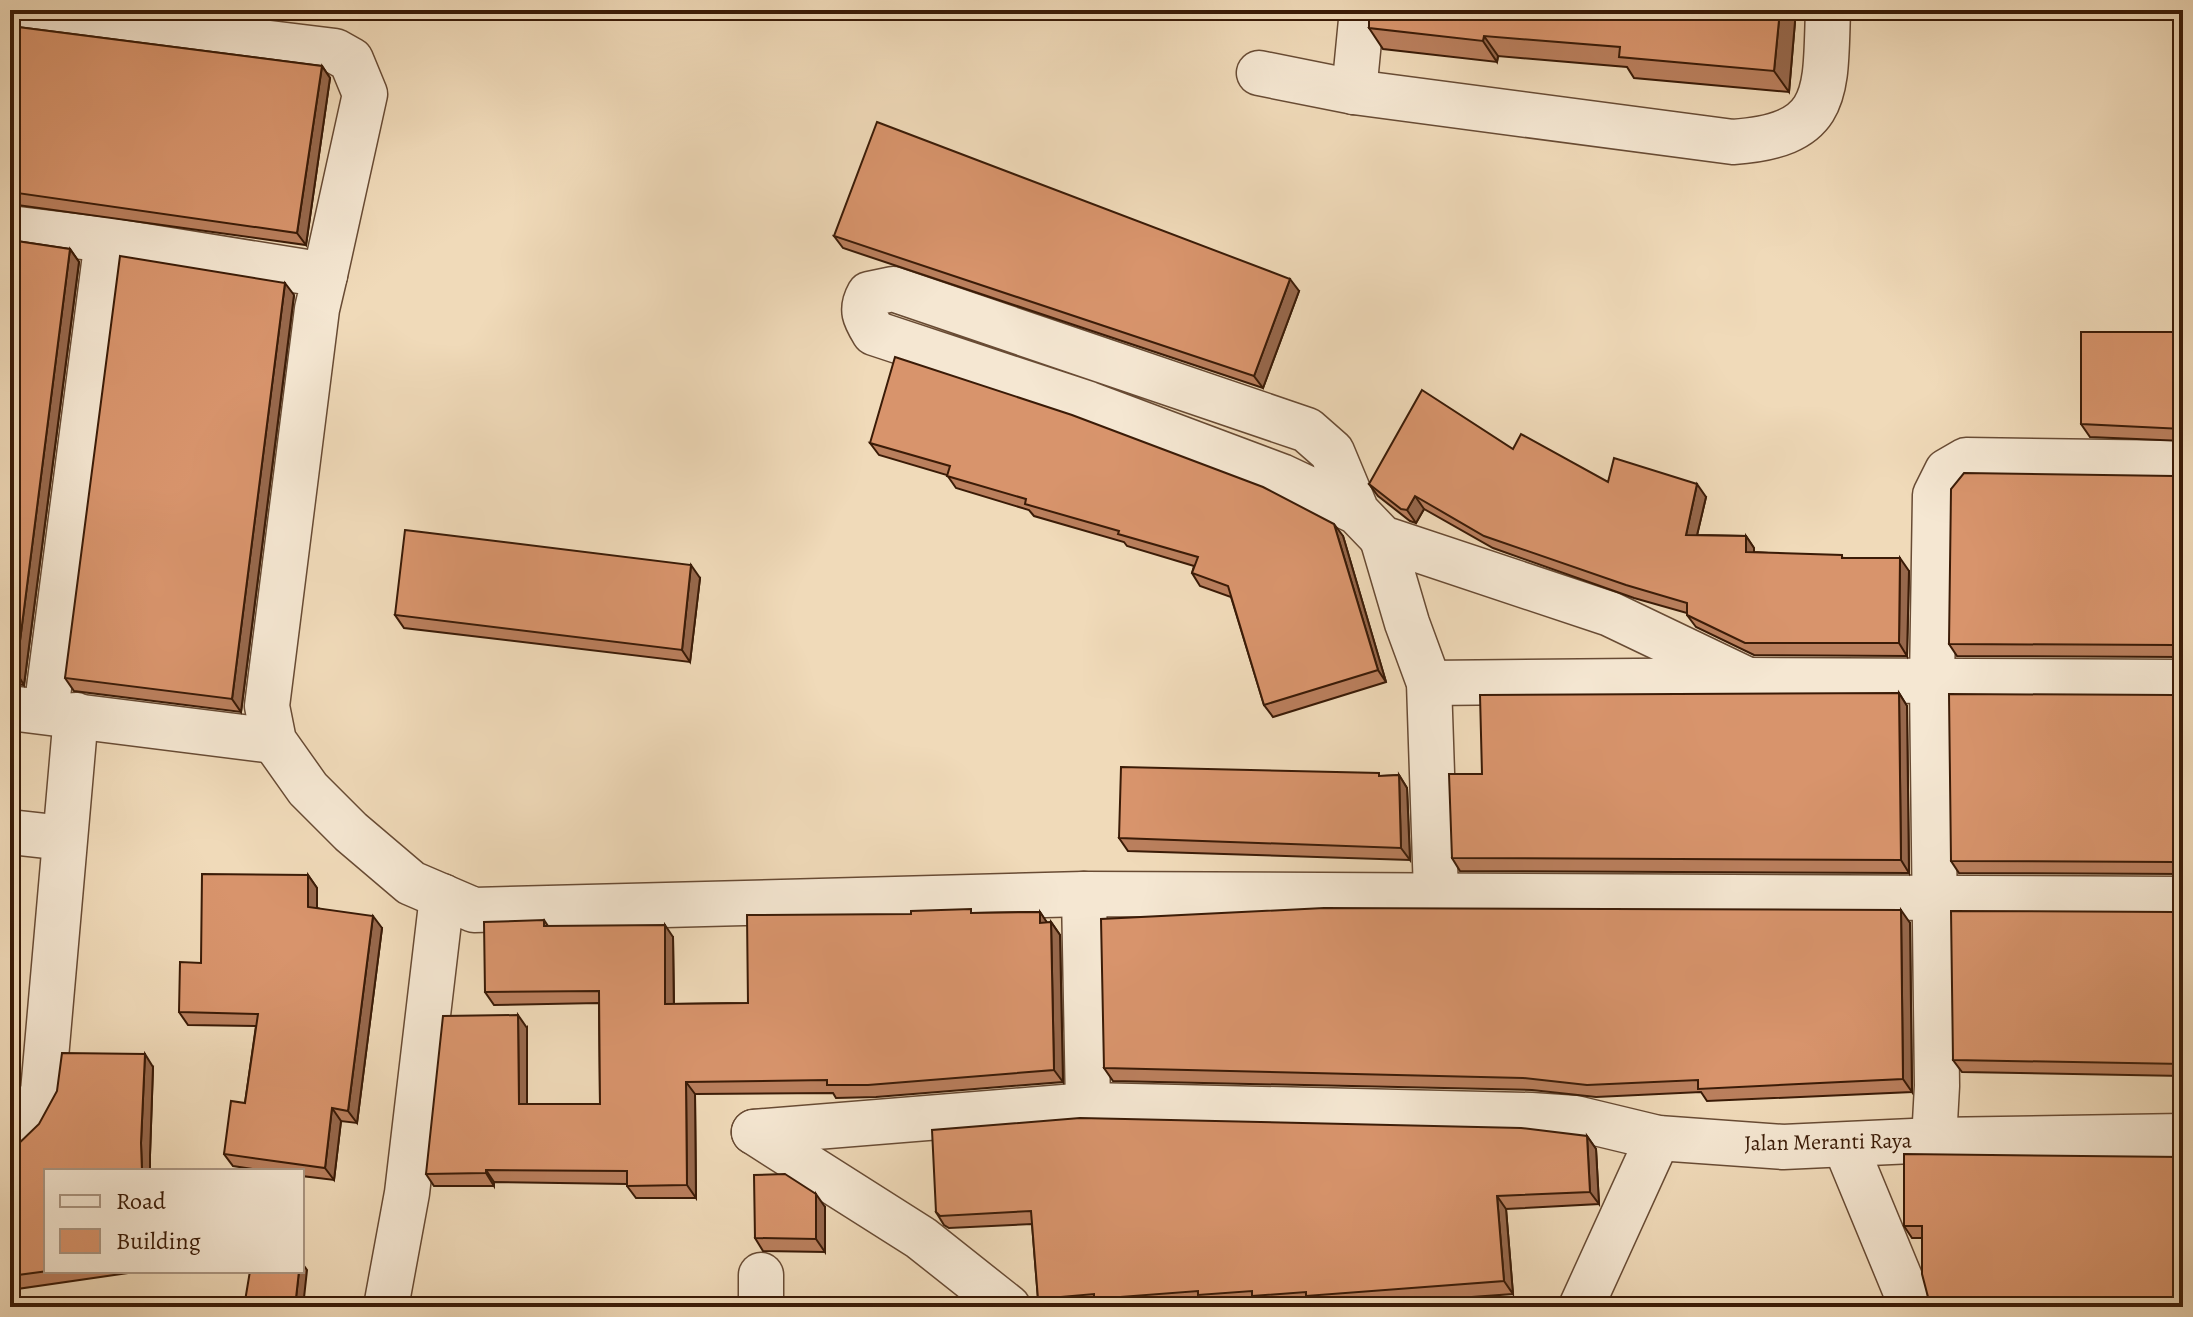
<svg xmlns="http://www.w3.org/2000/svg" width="2193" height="1317" font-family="Alegreya,serif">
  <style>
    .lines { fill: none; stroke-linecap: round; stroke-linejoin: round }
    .minor-casing { stroke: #684b34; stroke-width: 47 }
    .minor { stroke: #f5e7d2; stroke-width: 44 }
    .wall { fill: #ba7f5d; stroke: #3a1b07; stroke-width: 2 }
    .shaded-wall { fill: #97684c; stroke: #3a1b07; stroke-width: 2 }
    .building { fill: #d8946c; stroke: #3a1b07; stroke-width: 2 }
    .labels { text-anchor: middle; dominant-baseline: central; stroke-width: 6; stroke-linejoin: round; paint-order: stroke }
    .street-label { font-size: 22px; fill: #3a1b07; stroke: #f5e7d2 }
  </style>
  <rect width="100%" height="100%" fill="#f0dab9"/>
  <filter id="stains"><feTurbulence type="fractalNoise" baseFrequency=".0025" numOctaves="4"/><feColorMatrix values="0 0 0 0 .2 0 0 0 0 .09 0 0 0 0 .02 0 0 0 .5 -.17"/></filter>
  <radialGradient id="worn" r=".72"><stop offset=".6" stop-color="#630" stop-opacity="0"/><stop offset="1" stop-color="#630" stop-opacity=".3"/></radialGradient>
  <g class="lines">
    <defs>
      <g id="minor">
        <path d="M 10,12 L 335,51 L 351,60 L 365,94 L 325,275"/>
        <path d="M 1259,73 L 1354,92 L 1733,142 C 1832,135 1825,92 1828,10"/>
        <path d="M 1354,92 L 1362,10"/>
        <path d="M 10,228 L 107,240 L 325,275 L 317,309 L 267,706 L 274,741 L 308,789 L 351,832 L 411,883 L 474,910 L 1084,894 L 2183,899"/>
        <path d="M 1357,512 L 1332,452 L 1307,430 L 893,289 L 869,294 C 860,310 865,318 874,333 L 1089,404 L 1281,476 L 1357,512 L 1382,538 L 1610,614 L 1748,680"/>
        <path d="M 1382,538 L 1407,623 L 1429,683 L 1436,893"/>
        <path d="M 1429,683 L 1748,680 L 2183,682"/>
        <path d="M 10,708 L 274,741"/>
        <path d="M 46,711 L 107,240"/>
        <path d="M 10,832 L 64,838"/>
        <path d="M 1084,894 L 1088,1105"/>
        <path d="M 754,1132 L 1088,1105 L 1531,1115 L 1575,1118 L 1658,1138 L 1783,1147 L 1934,1140 L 2183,1136"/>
        <path d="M 754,1132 L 921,1238 L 1008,1307"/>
        <path d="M 1934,1140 L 1937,1086 L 1932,682 L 1935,495 L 1947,471 L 1966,460 L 2183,463"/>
        <path d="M 10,1141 L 29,1120 L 43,1092 L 76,715"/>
        <path d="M 1845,1145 L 1912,1307"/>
        <path d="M 386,1307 L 407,1193 L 442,896"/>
        <path d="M 761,1307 L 761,1275"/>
        <path d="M 1581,1307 L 1658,1138"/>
      </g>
    </defs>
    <use href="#minor" class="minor-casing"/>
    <use href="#minor" class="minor"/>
  </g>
  <g class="wall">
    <path d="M 1796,10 L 1789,92 L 1634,78 L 1627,67 L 1498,56 L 1497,62 L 1383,49 L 1369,28 Z"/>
    <path d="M 10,26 L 322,66 L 330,78 L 306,245 L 10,204 Z"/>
    <path d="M 834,236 L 1299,291 L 1263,388 L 843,248 Z"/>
    <path d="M 10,240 L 70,249 L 79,262 L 24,685 L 10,683 Z"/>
    <path d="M 294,295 L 241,712 L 74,691 L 65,678 Z"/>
    <path d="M 2183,332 L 2183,441 L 2090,437 L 2081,424 Z"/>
    <path d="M 870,443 L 1343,536 L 1386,682 L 1273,717 L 1264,705 L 1231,597 L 1200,586 L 1192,573 L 1194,566 L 1127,546 L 1124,542 L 1034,516 L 1029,510 L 956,488 L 947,475 L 879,455 Z"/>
    <path d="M 1513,449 L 1608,482 L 1706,497 L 1697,535 L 1746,536 L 1754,548 L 1754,552 L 1845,558 L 1909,571 L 1907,656 L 1754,655 L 1696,627 L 1687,615 L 1687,613 L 1634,598 L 1493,548 L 1424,509 L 1416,523 L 1410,521 L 1378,496 L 1369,484 Z"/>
    <path d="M 2183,473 L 2183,657 L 1957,656 L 1949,644 L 2174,476 Z"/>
    <path d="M 700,578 L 690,662 L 404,628 L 395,615 Z"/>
    <path d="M 2183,692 L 2183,874 L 1959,873 L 1951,861 L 2174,695 Z"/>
    <path d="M 1899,693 L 1907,706 L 1909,873 L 1460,871 L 1452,858 Z"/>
    <path d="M 1399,775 L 1407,788 L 1410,860 L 1128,851 L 1119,838 L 1381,776 Z"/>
    <path d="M 308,875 L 317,888 L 317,908 L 382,928 L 357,1123 L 341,1121 L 334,1180 L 302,1176 L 302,1171 L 266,1171 L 233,1166 L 224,1154 L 245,1103 L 256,1026 L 188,1025 L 179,1012 L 201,963 Z"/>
    <path d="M 2183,909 L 2183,1076 L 1962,1072 L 1953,1060 L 2174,912 Z"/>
    <path d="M 1040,912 L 1047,923 L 1051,922 L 1060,935 L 1063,1082 L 876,1097 L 836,1098 L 833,1093 L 695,1094 L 696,1198 L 636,1198 L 627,1186 L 627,1184 L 494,1182 L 494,1186 L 434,1186 L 426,1174 L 527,1028 L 527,1104 L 600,1104 L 599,1003 L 494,1005 L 485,992 L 544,920 L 548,926 L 673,937 L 674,1004 L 748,1003 L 973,913 Z"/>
    <path d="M 1910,923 L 1912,1092 L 1707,1101 L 1701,1092 L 1596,1097 L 1532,1090 L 1113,1081 L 1104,1068 Z"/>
    <path d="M 153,1067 L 150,1155 L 150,1171 L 46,1171 L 46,1271 L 142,1271 L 10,1290 L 10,1152 Z"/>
    <path d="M 1587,1136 L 1596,1149 L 1599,1204 L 1506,1209 L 1513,1294 L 1333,1307 L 1314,1307 L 1313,1305 L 1260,1307 L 1258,1303 L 1210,1307 L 1207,1307 L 1204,1304 L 1160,1307 L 1044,1307 L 1038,1299 L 1032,1224 L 949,1228 L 944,1225 L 936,1212 Z"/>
    <path d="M 2183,1157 L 1928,1297 L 1922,1238 L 1912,1238 L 1904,1226 Z"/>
    <path d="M 825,1207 L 825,1252 L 763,1251 L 755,1238 Z"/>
  </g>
  <g class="shaded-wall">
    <path d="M 1780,10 L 1796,10 L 1789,92 L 1774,71 Z"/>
    <path d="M 1484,36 L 1498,56 L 1497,62 L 1483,41 Z"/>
    <path d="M 322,66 L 330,78 L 306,245 L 297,233 Z"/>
    <path d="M 70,249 L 79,262 L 24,685 L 16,672 Z"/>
    <path d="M 1290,279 L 1299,291 L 1263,388 L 1254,376 Z"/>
    <path d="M 285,283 L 294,295 L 241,712 L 232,699 Z"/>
    <path d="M 1697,484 L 1706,497 L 1694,548 L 1686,535 Z"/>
    <path d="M 1415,496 L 1424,509 L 1416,523 L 1407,510 Z"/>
    <path d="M 1334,524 L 1343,536 L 1386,682 L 1378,670 Z"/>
    <path d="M 1746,536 L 1754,548 L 1754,565 L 1746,552 Z"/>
    <path d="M 1900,558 L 1909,571 L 1907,656 L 1899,643 Z"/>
    <path d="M 691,565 L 700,578 L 690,662 L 682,650 Z"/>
    <path d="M 1899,693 L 1907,706 L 1909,873 L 1901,860 Z"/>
    <path d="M 1399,775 L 1407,788 L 1410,860 L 1401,848 Z"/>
    <path d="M 11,846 L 19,858 L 10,938 L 10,852 Z"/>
    <path d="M 308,875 L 317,888 L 317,919 L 308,907 Z"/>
    <path d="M 1901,910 L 1910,923 L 1912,1092 L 1903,1079 Z"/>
    <path d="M 1040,912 L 1048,924 L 1040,923 Z"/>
    <path d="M 373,916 L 382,928 L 357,1123 L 348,1111 Z"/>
    <path d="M 1051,922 L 1060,935 L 1063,1082 L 1054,1070 Z"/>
    <path d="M 665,925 L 673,937 L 674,1017 L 665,1004 Z"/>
    <path d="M 518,1015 L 527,1028 L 527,1117 L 519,1104 Z"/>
    <path d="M 12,1052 L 20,1064 L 19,1085 L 10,1098 L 10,1073 Z"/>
    <path d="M 145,1054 L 153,1067 L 150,1155 L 150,1171 L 142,1171 L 141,1143 Z"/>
    <path d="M 686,1082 L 695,1094 L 696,1198 L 687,1185 Z"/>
    <path d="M 332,1108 L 341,1121 L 334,1180 L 325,1168 Z"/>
    <path d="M 1587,1136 L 1596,1149 L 1599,1204 L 1590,1192 Z"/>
    <path d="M 486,1170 L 494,1182 L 494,1186 L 486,1173 Z"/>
    <path d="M 816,1194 L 825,1207 L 825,1252 L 816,1239 Z"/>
    <path d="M 1497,1196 L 1506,1209 L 1513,1294 L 1504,1281 Z"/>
    <path d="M 302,1263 L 307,1270 L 303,1307 L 295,1307 L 299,1271 L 302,1271 Z"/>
  </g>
  <g class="building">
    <path d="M 1369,10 L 1780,10 L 1774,71 L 1619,57 L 1620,47 L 1484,36 L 1483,41 L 1369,28 Z"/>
    <path d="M 10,26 L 322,66 L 297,233 L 10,192 Z"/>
    <path d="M 877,122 L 1290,279 L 1254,376 L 834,236 Z"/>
    <path d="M 10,240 L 70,249 L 16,672 L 10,671 Z"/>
    <path d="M 120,256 L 285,283 L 232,699 L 65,678 Z"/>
    <path d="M 2081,332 L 2183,332 L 2183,429 L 2081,424 Z"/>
    <path d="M 895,357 L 1072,415 L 1263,487 L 1334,524 L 1378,670 L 1264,705 L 1228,586 L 1192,573 L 1198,557 L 1118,534 L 1119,531 L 1025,504 L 1026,499 L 947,476 L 950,466 L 870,443 Z"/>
    <path d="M 1422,390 L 1513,449 L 1521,434 L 1608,482 L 1614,458 L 1697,484 L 1686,535 L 1746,536 L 1746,552 L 1842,555 L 1842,558 L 1900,558 L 1899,643 L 1745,643 L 1687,615 L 1687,603 L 1626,585 L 1484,536 L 1415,496 L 1407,510 L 1401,509 L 1369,484 Z"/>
    <path d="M 1964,473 L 2174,476 L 2183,473 L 2183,647 L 2174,645 L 1949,644 L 1951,489 Z"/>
    <path d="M 405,530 L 691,565 L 682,650 L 395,615 Z"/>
    <path d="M 2183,692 L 2183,864 L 2174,862 L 1951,861 L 1949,694 L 2174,695 Z"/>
    <path d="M 1899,693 L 1901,860 L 1452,858 L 1449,774 L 1482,774 L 1480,695 Z"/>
    <path d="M 1121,767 L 1379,773 L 1379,776 L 1399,775 L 1401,848 L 1119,838 Z"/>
    <path d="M 202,874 L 308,875 L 308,907 L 373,916 L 348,1111 L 332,1108 L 325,1168 L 224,1154 L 231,1101 L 245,1103 L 258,1014 L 179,1012 L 180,962 L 201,963 Z"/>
    <path d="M 1324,908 L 1901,910 L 1903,1079 L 1698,1089 L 1698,1080 L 1587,1085 L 1523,1078 L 1104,1068 L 1101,919 Z"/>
    <path d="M 971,909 L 971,913 L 1040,912 L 1040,923 L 1051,922 L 1054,1070 L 868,1085 L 827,1085 L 827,1080 L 686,1082 L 687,1185 L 627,1186 L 627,1171 L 486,1170 L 486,1173 L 426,1174 L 443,1016 L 518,1015 L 519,1104 L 600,1104 L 599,991 L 485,992 L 484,922 L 544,920 L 544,926 L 665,925 L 665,1004 L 748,1003 L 747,915 L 911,914 L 911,911 Z"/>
    <path d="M 2183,909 L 2183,1064 L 1953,1060 L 1951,911 L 2174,912 Z"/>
    <path d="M 62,1053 L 145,1054 L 141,1143 L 142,1171 L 46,1171 L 46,1271 L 48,1271 L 10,1276 L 10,1152 L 39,1124 L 57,1091 Z"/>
    <path d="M 1080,1118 L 1521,1128 L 1587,1136 L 1590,1192 L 1497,1196 L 1504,1281 L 1306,1296 L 1306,1292 L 1252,1296 L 1252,1291 L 1198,1295 L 1198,1291 L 1094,1299 L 1094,1294 L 1038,1299 L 1031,1211 L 940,1216 L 936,1212 L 932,1130 Z"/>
    <path d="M 1904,1154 L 2183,1157 L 2183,1307 L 1924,1307 L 1928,1297 L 1922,1274 L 1922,1226 L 1904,1226 Z"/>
    <path d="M 785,1174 L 816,1194 L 816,1239 L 755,1238 L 754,1175 Z"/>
    <path d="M 250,1271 L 299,1271 L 295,1307 L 244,1307 Z"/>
  </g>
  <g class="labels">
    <g class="street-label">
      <text transform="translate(1828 1142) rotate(-1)">Jalan Meranti Raya</text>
    </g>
  </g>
  <rect width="2193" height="1317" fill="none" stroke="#f0dab9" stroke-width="40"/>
  <rect x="12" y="12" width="2169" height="1293" fill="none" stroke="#3a1b07" stroke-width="4"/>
  <rect x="20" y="20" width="2153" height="1277" fill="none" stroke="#3a1b07" stroke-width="2"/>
  <rect x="44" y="1169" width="260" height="104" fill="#f5e7d2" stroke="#aa9581" stroke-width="2"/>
  <rect x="60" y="1195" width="40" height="12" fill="#f5e7d2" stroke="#aa9581" stroke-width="2"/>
  <text x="116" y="1209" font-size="24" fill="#3a1b07">Road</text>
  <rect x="60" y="1229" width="40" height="24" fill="#d8946c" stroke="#aa9581" stroke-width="2"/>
  <text x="116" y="1249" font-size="24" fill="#3a1b07">Building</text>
  <rect width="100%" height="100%" filter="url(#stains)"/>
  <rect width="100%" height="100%" fill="url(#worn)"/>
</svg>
